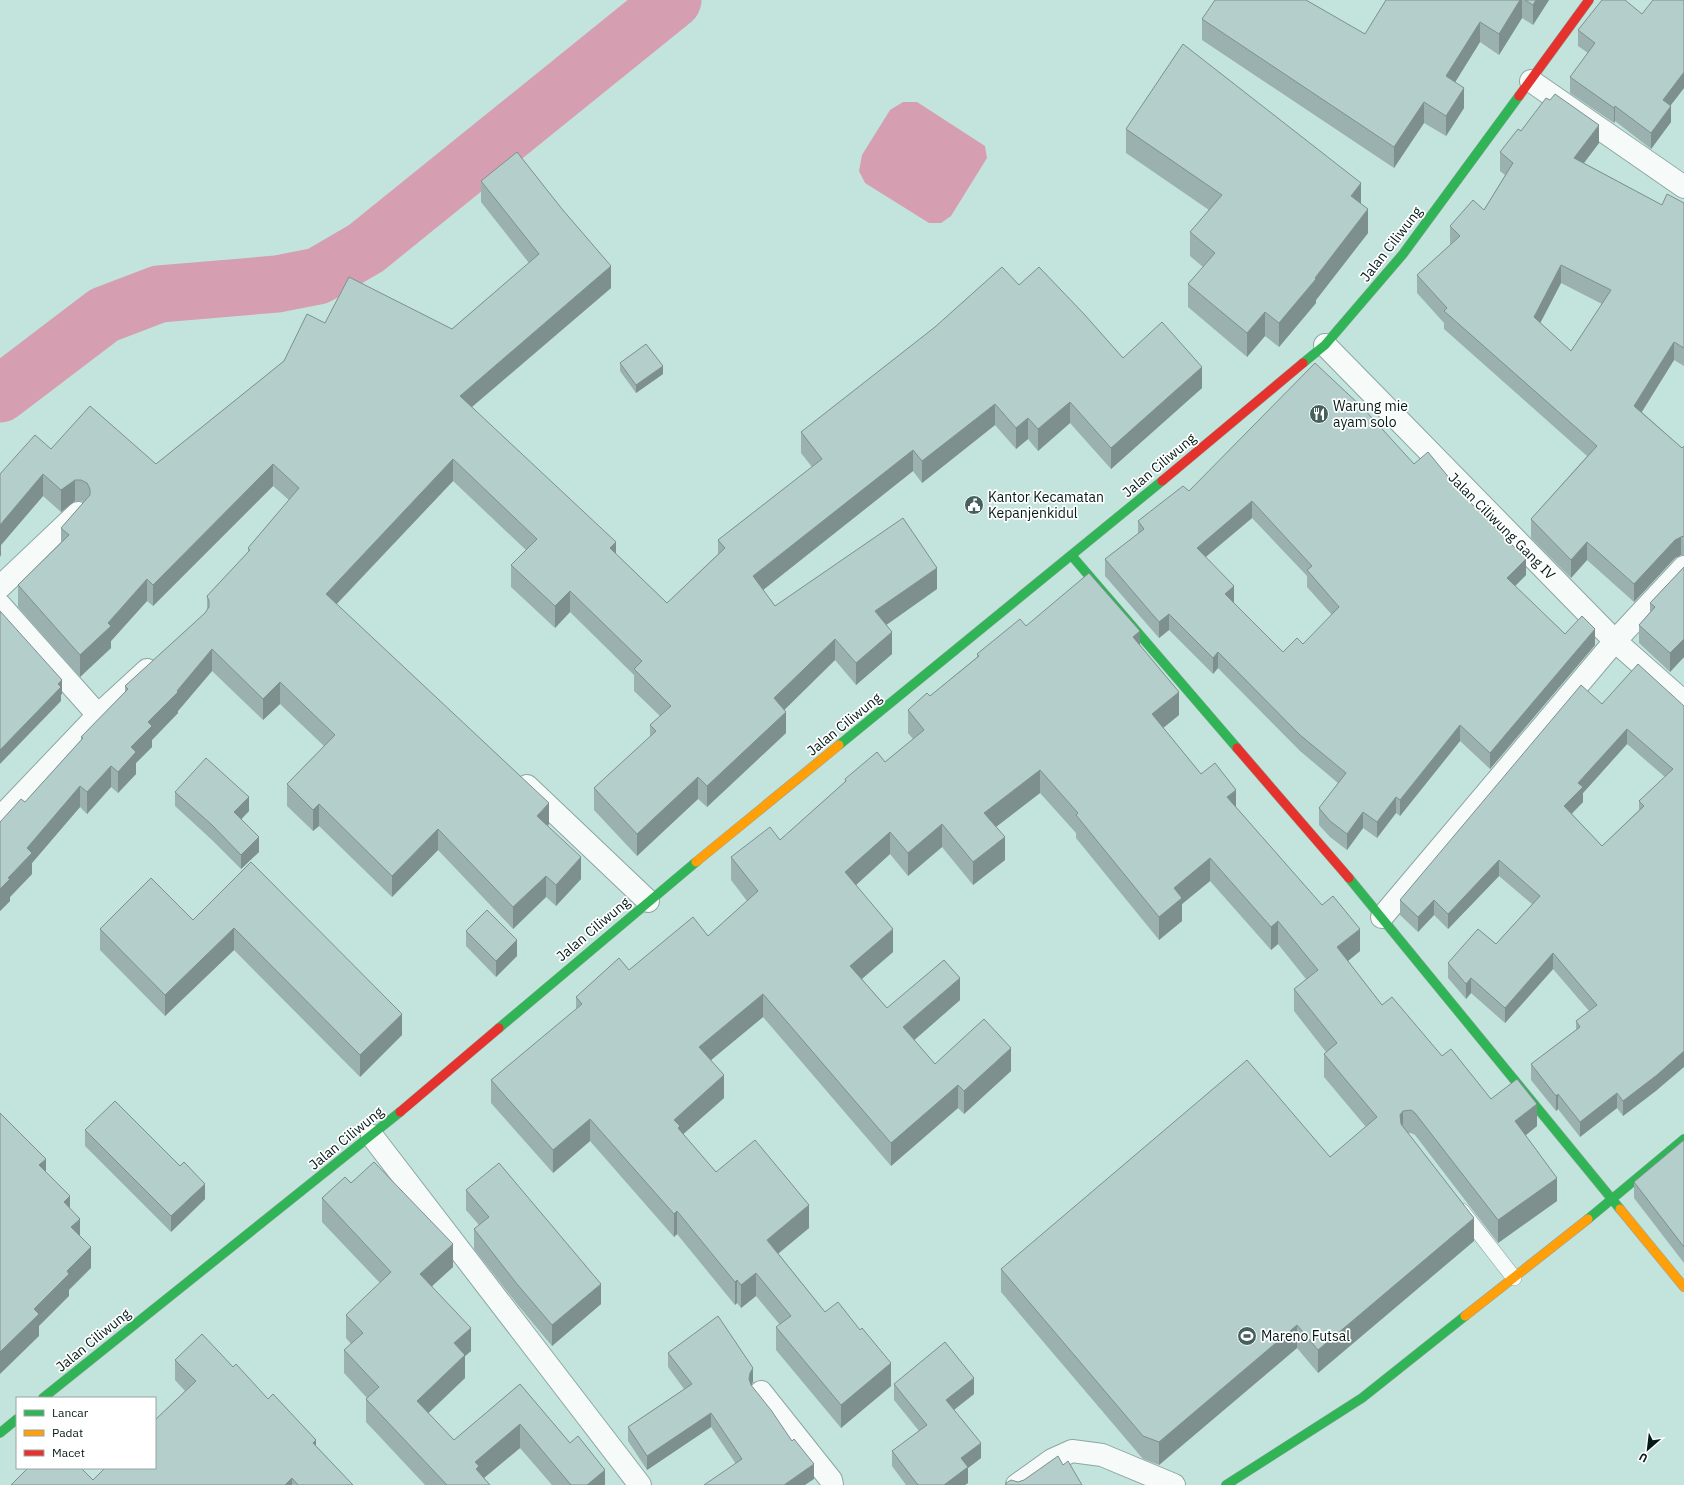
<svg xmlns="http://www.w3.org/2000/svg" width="1684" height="1485" font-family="'IBM Plex Sans',sans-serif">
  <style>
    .water { fill: #d59fb1 }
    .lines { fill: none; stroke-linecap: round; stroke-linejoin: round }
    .river { stroke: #d59fb1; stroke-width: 57 }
    .lane-casing { stroke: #8da6a1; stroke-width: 16 }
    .street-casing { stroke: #8da6a1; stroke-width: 24 }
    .fast-casing { stroke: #8da6a1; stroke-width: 10 }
    .slow-casing { stroke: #8da6a1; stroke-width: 10 }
    .jam-casing { stroke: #8da6a1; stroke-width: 10 }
    .lane { stroke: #f6fbfa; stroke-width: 15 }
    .street { stroke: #f6fbfa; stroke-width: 22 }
    .fast { stroke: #30b455; stroke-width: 9 }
    .slow { stroke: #ff9f0a; stroke-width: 9 }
    .jam { stroke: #e5322d; stroke-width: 9 }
    .wall { fill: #9bb1af; fill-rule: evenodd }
    .shaded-wall { fill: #7e908e }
    .building { fill: #b4cecb; stroke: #7e908e; fill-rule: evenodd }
    .labels { text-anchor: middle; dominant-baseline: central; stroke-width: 3.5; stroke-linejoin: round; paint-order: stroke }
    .street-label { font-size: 14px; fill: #031a16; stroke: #fff }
    .poi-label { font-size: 14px; fill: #031a16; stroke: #fff; text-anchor: start }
  </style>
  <rect width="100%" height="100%" fill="#c3e4dc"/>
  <path class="water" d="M 903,102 L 917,102 L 985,146 L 987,158 L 951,216 L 941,223 L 929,223 L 865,183 L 859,171 L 862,155 L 890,110 Z"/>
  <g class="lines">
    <path class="river" d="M 0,394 L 104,315 L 159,294 L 277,284 L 318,276 L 366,248 L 673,0"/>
    <defs>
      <path id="lane" d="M 1462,1211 L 1514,1278"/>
      <g id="street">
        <path d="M 1531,81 L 1684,187"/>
        <path d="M 1325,345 L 1615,641 L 1684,702"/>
        <path d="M 0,587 L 78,513"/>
        <path d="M 0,605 L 98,715"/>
        <path d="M 527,786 L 648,901"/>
        <path d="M 0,818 L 98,715 L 147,670"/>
        <path d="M 1382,917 L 1615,641 L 1684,567"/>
        <path d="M 372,1136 L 640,1485"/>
        <path d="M 761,1392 L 831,1480 L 832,1485"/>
        <path d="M 1017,1485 L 1052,1460 L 1072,1451 L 1102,1455 L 1174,1485"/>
      </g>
      <g id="fast">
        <path d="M 1303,363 L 1325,345 L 1403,254 L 1519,96"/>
        <path d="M 1072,556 L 1237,748"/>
        <path d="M 839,745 L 1162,481"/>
        <path d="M 1349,878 L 1620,1209"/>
        <path d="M 499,1028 L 696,862"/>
        <path d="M 1588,1219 L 1684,1139"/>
        <path d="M 43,1398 L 400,1112"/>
        <path d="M 0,1433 L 17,1419"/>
        <path d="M 1226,1485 L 1362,1398 L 1465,1316"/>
      </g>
      <g id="slow">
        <path d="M 696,862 L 839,745"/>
        <path d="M 1620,1209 L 1684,1287"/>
        <path d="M 1465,1316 L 1588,1219"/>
      </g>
      <g id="jam">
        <path d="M 1519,96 L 1589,0"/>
        <path d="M 1162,481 L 1303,363"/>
        <path d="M 1237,748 L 1349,878"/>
        <path d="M 400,1112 L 499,1028"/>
      </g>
    </defs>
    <use href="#lane" class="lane-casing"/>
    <use href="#street" class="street-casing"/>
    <use href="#fast" class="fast-casing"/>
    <use href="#slow" class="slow-casing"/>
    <use href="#jam" class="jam-casing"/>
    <use href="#lane" class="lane"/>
    <use href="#street" class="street"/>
    <use href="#fast" class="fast"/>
    <use href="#slow" class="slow"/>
    <use href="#jam" class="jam"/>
  </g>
  <g class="wall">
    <path d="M 1386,0 L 1549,0 L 1533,25 L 1522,18 L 1499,55 L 1480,42 L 1455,82 L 1464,108 L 1446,136 L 1424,123 L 1394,168 L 1202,40 L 1202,19 L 1365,34 Z"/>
    <path d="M 1642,14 L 1684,88 L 1671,105 L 1671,122 L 1651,149 L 1615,121 L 1614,123 L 1570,93 L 1570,77 L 1588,53 L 1578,46 L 1578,30 Z"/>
    <path d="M 1126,129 L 1361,204 L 1368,233 L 1316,300 L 1316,303 L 1279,347 L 1265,336 L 1247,357 L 1188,307 L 1188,284 L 1203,267 L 1190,256 L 1190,232 L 1209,210 L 1126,153 Z"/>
    <path d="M 1599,143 L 1584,163 L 1662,205 L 1684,203 L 1684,366 L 1674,360 L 1642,412 L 1682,448 L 1684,446 L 1684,555 L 1681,555 L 1675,558 L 1634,602 L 1587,560 L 1571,578 L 1531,538 L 1531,519 L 1587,456 L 1444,329 L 1444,323 L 1417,293 L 1417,275 L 1450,245 L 1450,226 L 1484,210 L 1505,175 L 1500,171 L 1500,152 ZM 1561,283 L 1602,304 L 1571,351 L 1540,323 Z"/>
    <path d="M 481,181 L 611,288 L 472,407 L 616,554 L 667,603 L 718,554 L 718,540 L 812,467 L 801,453 L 801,432 L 1019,285 L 1123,358 L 1202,388 L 1111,469 L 1070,423 L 1038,451 L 1028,439 L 1016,449 L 995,425 L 922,483 L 913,471 L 763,590 L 775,606 L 937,589 L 886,625 L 892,654 L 856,685 L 835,660 L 784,710 L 786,733 L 707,807 L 698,799 L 637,856 L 594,810 L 594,788 L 650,737 L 650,725 L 660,716 L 634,691 L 634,675 L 570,612 L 555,628 L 511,587 L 511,565 L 526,550 L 453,481 L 337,604 L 549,824 L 548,826 L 581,879 L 556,906 L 546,897 L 513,929 L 438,850 L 392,897 L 319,826 L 313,831 L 287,806 L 287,784 L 324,746 L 280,704 L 263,720 L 212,671 L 178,711 L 178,713 L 152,740 L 152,747 L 136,763 L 136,774 L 118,793 L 111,787 L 87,814 L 80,807 L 32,863 L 32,874 L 10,897 L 10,901 L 0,911 L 0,822 L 25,802 L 81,740 L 81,737 L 125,692 L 125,686 L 205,613 L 207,611 L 207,596 L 248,553 L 248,548 L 289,500 L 273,486 L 153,606 L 147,601 L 111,641 L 111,648 L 80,677 L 18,607 L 18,585 L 61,542 L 61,528 L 84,502 L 81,501 L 75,501 L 61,512 L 43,496 L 1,545 L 1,555 L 0,474 L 51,449 L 156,464 L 284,361 L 325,323 L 452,329 L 529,263 L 481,202 Z"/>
    <path d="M 620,363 L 663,374 L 636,393 L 620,371 Z"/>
    <path d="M 1414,464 L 1526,575 L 1515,586 L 1565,634 L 1595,645 L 1490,769 L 1460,741 L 1400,816 L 1396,813 L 1377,838 L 1363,828 L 1347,850 L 1330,837 L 1319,825 L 1319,808 L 1338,783 L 1300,751 L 1218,668 L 1213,674 L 1169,630 L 1159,638 L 1105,576 L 1105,559 L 1138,534 L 1138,521 L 1189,491 ZM 1252,518 L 1307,576 L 1307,587 L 1332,615 L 1303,644 L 1283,652 L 1233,603 L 1234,602 L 1206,557 Z"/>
    <path d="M 1684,567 L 1684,657 L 1670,672 L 1639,643 L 1639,625 L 1650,612 L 1650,603 Z"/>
    <path d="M 1026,626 L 1140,645 L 1179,715 L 1163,728 L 1201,774 L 1236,807 L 1360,951 L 1348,961 L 1382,1005 L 1491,1099 L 1537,1126 L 1525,1135 L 1557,1201 L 1498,1243 L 1415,1135 L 1411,1133 L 1408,1133 L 1474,1241 L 1318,1373 L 1297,1348 L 1159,1465 L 1143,1459 L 1001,1292 L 1001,1269 L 1330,1157 L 1366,1127 L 1324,1077 L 1324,1054 L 1326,1052 L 1294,1011 L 1294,989 L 1306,979 L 1278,944 L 1271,950 L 1210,881 L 1182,904 L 1182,921 L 1159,940 L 1076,838 L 1076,833 L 1040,793 L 996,827 L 1005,860 L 973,885 L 942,847 L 908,876 L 890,854 L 856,885 L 893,952 L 862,979 L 887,1008 L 960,1000 L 914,1040 L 935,1064 L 1011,1071 L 964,1114 L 958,1108 L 891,1166 L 763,1017 L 711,1060 L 724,1098 L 683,1134 L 716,1172 L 809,1228 L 778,1253 L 825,1312 L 891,1386 L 841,1428 L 776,1350 L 776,1327 L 780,1325 L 756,1296 L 741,1308 L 737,1303 L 735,1305 L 677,1234 L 674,1237 L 590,1141 L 553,1173 L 491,1103 L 491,1080 L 576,1010 L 576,997 L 629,970 L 708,936 L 747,901 L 731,880 L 731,857 L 780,840 L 845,782 L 845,779 L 885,762 L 913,739 L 908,733 L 908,710 L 930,696 L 977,657 L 977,654 Z"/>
    <path d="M 1602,704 L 1684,706 L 1657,1090 L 1623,1116 L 1617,1108 L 1580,1137 L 1558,1109 L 1556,1111 L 1531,1080 L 1531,1064 L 1576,1030 L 1576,1021 L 1589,1011 L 1553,969 L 1505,1023 L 1471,993 L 1466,999 L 1448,978 L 1448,963 L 1496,944 L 1532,904 L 1499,876 L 1448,929 L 1434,915 L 1418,932 L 1400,915 L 1400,900 ZM 1627,744 L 1665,777 L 1639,801 L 1639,810 L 1602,846 L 1572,814 L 1583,802 L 1583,793 Z"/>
    <path d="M 175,792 L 249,811 L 241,819 L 259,852 L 241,869 L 212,840 L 175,806 Z"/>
    <path d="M 251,862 L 402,1035 L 360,1077 L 234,950 L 165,1016 L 100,950 L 100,929 L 193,920 Z"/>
    <path d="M 466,931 L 517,956 L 496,977 L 466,946 Z"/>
    <path d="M 85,1130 L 205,1199 L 171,1232 L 85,1146 Z"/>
    <path d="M 1684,1140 L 1684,1263 L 1634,1198 L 1634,1182 Z"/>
    <path d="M 351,1183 L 453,1267 L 432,1286 L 471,1351 L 465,1355 L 465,1378 L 428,1413 L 454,1440 L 520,1384 L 605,1485 L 552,1485 L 520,1448 L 484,1478 L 490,1485 L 425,1485 L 366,1422 L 366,1399 L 367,1398 L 344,1373 L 344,1350 L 351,1344 L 346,1338 L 346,1315 L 380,1283 L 322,1222 L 322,1198 Z"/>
    <path d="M 466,1190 L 601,1304 L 552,1346 L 517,1304 L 474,1249 L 474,1229 L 479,1225 L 466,1210 Z"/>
    <path d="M 668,1353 L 753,1382 L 751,1385 L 814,1479 L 736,1464 L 711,1427 L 647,1470 L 628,1441 L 628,1427 L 684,1389 L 668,1367 Z"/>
    <path d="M 175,1360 L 233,1367 L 268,1399 L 316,1446 L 353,1485 L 11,1485 L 93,1480 L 185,1391 L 175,1380 Z"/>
    <path d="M 894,1384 L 974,1394 L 954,1410 L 981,1458 L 968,1468 L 968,1483 L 965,1485 L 906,1485 L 892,1466 L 892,1451 L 919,1431 L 894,1400 Z"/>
  </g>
  <g class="shaded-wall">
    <path d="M 1520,0 L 1522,0 L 1522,18 L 1499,55 L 1499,34 Z"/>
    <path d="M 1536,0 L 1549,0 L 1533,25 L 1533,5 Z"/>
    <path d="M 1480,22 L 1480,42 L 1446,97 L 1446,76 Z"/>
    <path d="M 1684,72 L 1684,88 L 1663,115 L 1663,100 Z"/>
    <path d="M 1464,88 L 1464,108 L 1446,136 L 1446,116 Z"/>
    <path d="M 1424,102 L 1424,123 L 1394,168 L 1394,147 Z"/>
    <path d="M 1615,106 L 1615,121 L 1614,123 L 1614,108 Z"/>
    <path d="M 1671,106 L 1671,122 L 1651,149 L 1651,133 Z"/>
    <path d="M 1599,125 L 1599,143 L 1574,176 L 1574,158 Z"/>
    <path d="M 1361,183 L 1361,206 L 1351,196 Z"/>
    <path d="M 1368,209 L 1368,233 L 1316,300 L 1316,303 L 1279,347 L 1279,323 L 1315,278 Z"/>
    <path d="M 1561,265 L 1561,283 L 1534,335 L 1534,317 Z"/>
    <path d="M 611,266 L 611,288 L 460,417 L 460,396 Z"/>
    <path d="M 1265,312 L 1265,336 L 1247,357 L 1247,333 Z"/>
    <path d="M 1674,342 L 1674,360 L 1634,424 L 1634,406 Z"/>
    <path d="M 663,366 L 663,374 L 636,393 L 636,385 Z"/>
    <path d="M 1202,367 L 1202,388 L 1111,469 L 1111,448 Z"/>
    <path d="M 1070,402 L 1070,423 L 1038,451 L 1038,429 Z"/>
    <path d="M 995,404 L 995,425 L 922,483 L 922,461 Z"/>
    <path d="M 1028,418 L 1028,439 L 1016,449 L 1016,428 Z"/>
    <path d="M 913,450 L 913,471 L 753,598 L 753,576 Z"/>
    <path d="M 453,459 L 453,481 L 326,615 L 326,594 Z"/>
    <path d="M 273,464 L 273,486 L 153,606 L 153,585 Z"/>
    <path d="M 43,474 L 43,496 L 1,545 L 1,555 L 0,557 L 0,525 Z"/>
    <path d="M 75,480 L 75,501 L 61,512 L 61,490 Z"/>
    <path d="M 1252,501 L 1252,518 L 1197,564 L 1197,548 Z"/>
    <path d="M 1681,537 L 1681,555 L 1675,558 L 1634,602 L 1634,584 L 1675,540 Z"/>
    <path d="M 616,542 L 616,563 L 610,548 Z"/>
    <path d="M 1587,542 L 1587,560 L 1571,578 L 1571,560 Z"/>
    <path d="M 1526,559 L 1526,575 L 1507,594 L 1507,578 Z"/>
    <path d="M 937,568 L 937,589 L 875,633 L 875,611 Z"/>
    <path d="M 147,579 L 147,601 L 111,641 L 111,648 L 80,677 L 80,655 L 108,623 Z"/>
    <path d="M 1234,586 L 1234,602 L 1225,611 L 1225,594 Z"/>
    <path d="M 570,591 L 570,612 L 555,628 L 555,606 Z"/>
    <path d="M 1169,614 L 1169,630 L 1159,638 L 1159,622 Z"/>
    <path d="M 1595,629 L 1595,645 L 1490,769 L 1490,753 Z"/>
    <path d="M 1140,631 L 1140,654 L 1133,637 Z"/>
    <path d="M 892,632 L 892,654 L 856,685 L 856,663 Z"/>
    <path d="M 835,639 L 835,660 L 774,720 L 774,698 Z"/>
    <path d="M 1684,639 L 1684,657 L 1670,672 L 1670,653 Z"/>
    <path d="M 212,649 L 212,671 L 178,711 L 178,713 L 152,740 L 152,747 L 136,763 L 136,774 L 118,793 L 118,772 L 131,747 L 148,722 Z"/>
    <path d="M 1218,652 L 1218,668 L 1213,674 L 1213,658 Z"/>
    <path d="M 62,680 L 62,694 L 61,695 L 61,701 L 0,764 L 0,750 Z"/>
    <path d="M 280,682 L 280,704 L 263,720 L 263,699 Z"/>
    <path d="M 1179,692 L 1179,715 L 1152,737 L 1152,714 Z"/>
    <path d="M 786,712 L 786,733 L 707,807 L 707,786 Z"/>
    <path d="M 1460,725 L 1460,741 L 1400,816 L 1400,800 Z"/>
    <path d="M 1627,729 L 1627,744 L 1583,793 L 1583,802 L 1564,821 L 1564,806 L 1578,783 Z"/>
    <path d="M 111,766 L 111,787 L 87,814 L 87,792 Z"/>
    <path d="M 1040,770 L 1040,793 L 984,836 L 984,813 Z"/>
    <path d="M 698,777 L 698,799 L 637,856 L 637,834 Z"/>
    <path d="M 80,786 L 80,807 L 32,863 L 32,874 L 10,897 L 10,901 L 0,911 L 0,889 L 27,848 Z"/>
    <path d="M 1236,790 L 1236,813 L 1227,797 Z"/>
    <path d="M 249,797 L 249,811 L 234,827 L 234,812 Z"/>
    <path d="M 1396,797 L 1396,813 L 1377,838 L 1377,822 Z"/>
    <path d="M 549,803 L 549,824 L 537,837 L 537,816 Z"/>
    <path d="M 319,804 L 319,826 L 313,831 L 313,810 Z"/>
    <path d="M 1363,812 L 1363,828 L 1347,850 L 1347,834 Z"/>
    <path d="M 942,824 L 942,847 L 908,876 L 908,853 Z"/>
    <path d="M 438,829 L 438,850 L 392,897 L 392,876 Z"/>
    <path d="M 890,832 L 890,854 L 845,895 L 845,872 Z"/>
    <path d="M 259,837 L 259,852 L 241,869 L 241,855 Z"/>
    <path d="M 1005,837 L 1005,860 L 973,885 L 973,862 Z"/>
    <path d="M 581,857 L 581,879 L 556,906 L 556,885 Z"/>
    <path d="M 1210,858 L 1210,881 L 1182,904 L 1182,921 L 1159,940 L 1159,917 L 1174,888 Z"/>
    <path d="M 1499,860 L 1499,876 L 1448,929 L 1448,914 Z"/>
    <path d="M 546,876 L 546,897 L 513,929 L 513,907 Z"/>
    <path d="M 1434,900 L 1434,915 L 1418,932 L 1418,917 Z"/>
    <path d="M 1278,921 L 1278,944 L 1271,950 L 1271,927 Z"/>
    <path d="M 234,928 L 234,950 L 165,1016 L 165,995 Z"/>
    <path d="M 893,929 L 893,952 L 850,989 L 850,966 Z"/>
    <path d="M 1360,929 L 1360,951 L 1337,970 L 1337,947 Z"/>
    <path d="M 517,940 L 517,956 L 496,977 L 496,961 Z"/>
    <path d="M 1553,953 L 1553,969 L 1505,1023 L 1505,1008 Z"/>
    <path d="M 960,978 L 960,1000 L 903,1050 L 903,1027 Z"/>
    <path d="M 1471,978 L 1471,993 L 1466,999 L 1466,984 Z"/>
    <path d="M 763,994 L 763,1017 L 699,1070 L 699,1047 Z"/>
    <path d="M 402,1014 L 402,1035 L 360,1077 L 360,1055 Z"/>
    <path d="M 1011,1048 L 1011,1071 L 964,1114 L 964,1091 Z"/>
    <path d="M 1684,1051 L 1684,1067 L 1657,1090 L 1623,1116 L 1623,1101 Z"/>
    <path d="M 724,1075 L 724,1098 L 680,1137 L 674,1120 Z"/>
    <path d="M 958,1085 L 958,1108 L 891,1166 L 891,1143 Z"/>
    <path d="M 1617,1093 L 1617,1108 L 1580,1137 L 1580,1122 Z"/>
    <path d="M 1558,1094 L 1558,1109 L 1556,1111 L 1556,1096 Z"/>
    <path d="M 1537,1104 L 1537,1126 L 1515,1144 L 1515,1121 Z"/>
    <path d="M 1403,1111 L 1403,1134 L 1400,1115 Z"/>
    <path d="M 590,1119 L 590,1141 L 553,1173 L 553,1150 Z"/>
    <path d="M 46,1159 L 46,1180 L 39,1165 Z"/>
    <path d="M 1557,1178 L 1557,1201 L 1498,1243 L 1498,1220 Z"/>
    <path d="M 205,1184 L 205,1199 L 171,1232 L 171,1216 Z"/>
    <path d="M 70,1196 L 70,1218 L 64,1202 Z"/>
    <path d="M 809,1205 L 809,1228 L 767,1263 L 767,1240 Z"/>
    <path d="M 677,1211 L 677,1234 L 674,1237 L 674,1214 Z"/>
    <path d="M 1474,1218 L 1474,1241 L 1318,1373 L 1318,1350 Z"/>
    <path d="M 80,1219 L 80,1240 L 71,1227 Z"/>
    <path d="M 453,1244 L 453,1267 L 420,1297 L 420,1274 Z"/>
    <path d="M 91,1247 L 91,1268 L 69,1290 L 69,1296 L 39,1326 L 39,1336 L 0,1374 L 0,1352 L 34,1309 L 67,1271 Z"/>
    <path d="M 756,1273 L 756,1296 L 741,1308 L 741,1285 Z"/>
    <path d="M 737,1280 L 737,1303 L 735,1305 L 735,1282 Z"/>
    <path d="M 601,1284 L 601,1304 L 552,1346 L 552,1325 Z"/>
    <path d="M 1297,1325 L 1297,1348 L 1159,1465 L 1159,1442 Z"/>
    <path d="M 471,1328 L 471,1351 L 454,1366 L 454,1343 Z"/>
    <path d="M 465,1355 L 465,1378 L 417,1424 L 417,1401 Z"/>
    <path d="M 891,1363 L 891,1386 L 841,1428 L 841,1405 Z"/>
    <path d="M 753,1368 L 753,1382 L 750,1387 L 749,1379 L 750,1373 Z"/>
    <path d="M 974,1378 L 974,1394 L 946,1416 L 946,1400 Z"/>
    <path d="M 711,1413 L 711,1427 L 647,1470 L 647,1456 Z"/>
    <path d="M 520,1424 L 520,1448 L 479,1482 L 479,1485 L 475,1462 Z"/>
    <path d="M 316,1440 L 316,1460 L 313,1443 Z"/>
    <path d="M 981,1443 L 981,1458 L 968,1468 L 968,1483 L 965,1485 L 944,1485 L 961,1458 Z"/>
    <path d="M 814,1464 L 814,1479 L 805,1485 L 784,1485 Z"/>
    <path d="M 605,1470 L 605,1485 L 587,1485 Z"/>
    <path d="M 292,1478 L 292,1485 L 285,1485 Z"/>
  </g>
  <g class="building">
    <path d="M 1215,0 L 1306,0 L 1365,34 L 1386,0 L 1520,0 L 1499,34 L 1480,22 L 1446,76 L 1464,88 L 1446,116 L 1424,102 L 1394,147 L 1202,19 Z"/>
    <path d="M 1525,0 L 1536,0 L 1533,5 Z"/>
    <path d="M 1602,0 L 1625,0 L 1642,14 L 1653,0 L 1684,0 L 1684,72 L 1663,100 L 1671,106 L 1651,133 L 1615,106 L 1614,108 L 1570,77 L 1595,43 L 1578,30 Z"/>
    <path d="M 1183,44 L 1361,183 L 1351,196 L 1368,209 L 1315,278 L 1316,279 L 1279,323 L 1265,312 L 1247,333 L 1188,284 L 1215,253 L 1190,232 L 1222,195 L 1126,129 Z"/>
    <path d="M 1555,94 L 1599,125 L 1574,158 L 1662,205 L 1667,194 L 1684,203 L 1684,348 L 1674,342 L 1634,406 L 1682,448 L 1684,446 L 1684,536 L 1681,537 L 1675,540 L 1634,584 L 1587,542 L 1571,560 L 1531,519 L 1597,446 L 1444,311 L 1447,308 L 1417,275 L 1460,236 L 1450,226 L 1473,200 L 1484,210 L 1513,163 L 1500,152 L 1518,129 L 1521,131 L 1546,98 L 1550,100 ZM 1561,265 L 1611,290 L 1571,351 L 1534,317 Z"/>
    <path d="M 517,152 L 562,209 L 611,266 L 460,396 L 616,542 L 610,548 L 667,603 L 725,548 L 718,540 L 822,459 L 801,432 L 935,327 L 1002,267 L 1019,285 L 1039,267 L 1084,314 L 1123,358 L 1162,322 L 1202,367 L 1111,448 L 1070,402 L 1038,429 L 1028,418 L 1016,428 L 995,404 L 922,461 L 913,450 L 753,576 L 775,606 L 903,518 L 937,568 L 875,611 L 892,632 L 856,663 L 835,639 L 774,698 L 786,712 L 707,786 L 698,777 L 637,834 L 594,788 L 656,731 L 650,725 L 671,706 L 634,669 L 642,661 L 570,591 L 555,606 L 511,565 L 537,539 L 453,459 L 326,594 L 549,803 L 537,816 L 581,857 L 556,885 L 546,876 L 513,907 L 438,829 L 392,876 L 319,804 L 313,810 L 287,784 L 335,735 L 280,682 L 263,699 L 212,649 L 177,691 L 178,692 L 148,722 L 152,726 L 131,747 L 136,752 L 118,772 L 111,766 L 87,792 L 80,786 L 27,848 L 32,853 L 8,878 L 10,879 L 0,889 L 0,822 L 21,799 L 25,802 L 83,738 L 81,737 L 128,689 L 125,686 L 205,613 L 209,607 L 209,601 L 207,596 L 250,550 L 248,548 L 299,488 L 273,464 L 153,585 L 147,579 L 108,623 L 111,626 L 80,655 L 18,585 L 69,535 L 61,528 L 90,495 L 90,489 L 87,483 L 81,480 L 75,480 L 61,490 L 43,474 L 0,525 L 0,474 L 35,435 L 51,449 L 90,406 L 156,464 L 284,361 L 307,314 L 325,323 L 349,277 L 452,329 L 539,254 L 481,181 Z"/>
    <path d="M 646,344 L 663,366 L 636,385 L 620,363 Z"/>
    <path d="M 1315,363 L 1363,408 L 1414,464 L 1428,452 L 1464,496 L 1526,559 L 1507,578 L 1565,634 L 1582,616 L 1595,629 L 1490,753 L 1460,725 L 1400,800 L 1396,797 L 1377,822 L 1363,812 L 1347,834 L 1330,821 L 1319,808 L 1346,773 L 1300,735 L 1218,652 L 1213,658 L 1169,614 L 1159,622 L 1105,559 L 1144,529 L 1138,521 L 1183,486 L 1189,491 ZM 1252,501 L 1312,566 L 1307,570 L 1339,607 L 1303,644 L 1297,638 L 1283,652 L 1225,594 L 1234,586 L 1197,548 Z"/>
    <path d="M 1684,567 L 1684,639 L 1670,653 L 1639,625 L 1655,607 L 1650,603 Z"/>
    <path d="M 1089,573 L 1140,631 L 1133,637 L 1179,692 L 1152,714 L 1201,774 L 1215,763 L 1236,790 L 1227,797 L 1322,905 L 1333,896 L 1360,929 L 1337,947 L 1382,1005 L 1392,997 L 1442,1056 L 1451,1049 L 1491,1099 L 1517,1079 L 1537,1104 L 1515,1121 L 1557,1178 L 1498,1220 L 1415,1113 L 1411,1110 L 1403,1111 L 1400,1115 L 1401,1124 L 1474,1218 L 1318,1350 L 1297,1325 L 1159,1442 L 1143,1436 L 1001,1269 L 1247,1060 L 1330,1157 L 1377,1117 L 1324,1054 L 1337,1043 L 1294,989 L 1318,970 L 1278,921 L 1271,927 L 1210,858 L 1174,888 L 1182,898 L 1159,917 L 1076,815 L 1078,813 L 1040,770 L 984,813 L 1005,837 L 973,862 L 942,824 L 908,853 L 890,832 L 845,872 L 893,929 L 850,966 L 887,1008 L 944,960 L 960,978 L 903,1027 L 935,1064 L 984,1019 L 1011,1048 L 964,1091 L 958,1085 L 891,1143 L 763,994 L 699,1047 L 724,1075 L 674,1120 L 680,1126 L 678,1128 L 716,1172 L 755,1140 L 809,1205 L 767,1240 L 825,1312 L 838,1302 L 860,1330 L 862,1328 L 891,1363 L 841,1405 L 776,1327 L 791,1316 L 756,1273 L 741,1285 L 737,1280 L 735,1282 L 677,1211 L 674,1214 L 590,1119 L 553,1150 L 491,1080 L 582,1004 L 576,997 L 619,958 L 629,970 L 693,917 L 708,936 L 758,891 L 731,857 L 770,827 L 780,840 L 846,781 L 845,779 L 877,752 L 885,762 L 924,730 L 908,710 L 927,693 L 930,696 L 979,656 L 977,654 L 1020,619 L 1026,626 Z"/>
    <path d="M 0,611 L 62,680 L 58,684 L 61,687 L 0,750 Z"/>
    <path d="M 1638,664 L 1684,706 L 1684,1051 L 1657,1075 L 1623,1101 L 1617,1093 L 1580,1122 L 1558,1094 L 1556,1096 L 1531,1064 L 1580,1027 L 1576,1021 L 1597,1005 L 1553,953 L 1505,1008 L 1471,978 L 1466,984 L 1448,963 L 1478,929 L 1496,944 L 1540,896 L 1499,860 L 1448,914 L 1434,900 L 1418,917 L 1400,900 L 1581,685 L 1602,704 ZM 1627,729 L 1673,769 L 1639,801 L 1644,806 L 1602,846 L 1564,806 L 1583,787 L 1578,783 Z"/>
    <path d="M 206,758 L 249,797 L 234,812 L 259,837 L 241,855 L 212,825 L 175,792 Z"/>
    <path d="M 251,862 L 402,1014 L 360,1055 L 234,928 L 165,995 L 100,929 L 151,878 L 193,920 Z"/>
    <path d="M 487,910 L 517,940 L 496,961 L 466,931 Z"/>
    <path d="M 115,1101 L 180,1166 L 184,1162 L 205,1184 L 171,1216 L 85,1130 Z"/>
    <path d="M 0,1113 L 46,1159 L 39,1165 L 70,1196 L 64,1202 L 80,1219 L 71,1227 L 91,1247 L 67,1271 L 69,1274 L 34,1309 L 39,1314 L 0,1352 Z"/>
    <path d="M 1684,1140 L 1684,1247 L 1634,1182 Z"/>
    <path d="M 374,1162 L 453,1244 L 420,1274 L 471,1328 L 454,1343 L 465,1355 L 417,1401 L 454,1440 L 520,1384 L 570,1443 L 578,1436 L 605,1470 L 587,1485 L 571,1485 L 520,1424 L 475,1462 L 479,1466 L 476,1469 L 490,1485 L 447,1485 L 366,1399 L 379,1387 L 344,1350 L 363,1333 L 346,1315 L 391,1272 L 322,1198 L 345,1177 L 351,1183 Z"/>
    <path d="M 499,1163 L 601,1284 L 552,1325 L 517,1284 L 474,1229 L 489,1217 L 466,1190 Z"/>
    <path d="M 718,1316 L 753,1368 L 750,1373 L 749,1379 L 751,1385 L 771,1410 L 792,1441 L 794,1439 L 814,1464 L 784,1485 L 704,1485 L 742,1459 L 711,1413 L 647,1456 L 628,1427 L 692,1384 L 668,1353 Z"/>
    <path d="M 202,1334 L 233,1367 L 236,1364 L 268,1399 L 273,1394 L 316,1440 L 313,1443 L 353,1485 L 298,1485 L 292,1478 L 285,1485 L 11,1485 L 28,1468 L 81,1468 L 93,1480 L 105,1468 L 155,1468 L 155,1420 L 196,1381 L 175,1360 Z"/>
    <path d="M 945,1342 L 974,1378 L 946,1400 L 981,1443 L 961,1458 L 968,1467 L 944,1485 L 918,1485 L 892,1451 L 927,1425 L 894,1384 Z"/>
    <path d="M 1058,1456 L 1063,1465 L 1068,1461 L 1082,1485 L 1007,1485 L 1006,1483 L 1011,1480 L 1018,1482 L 1024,1480 Z"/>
  </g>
  <defs>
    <symbol id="restaurant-disc" viewBox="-11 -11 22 22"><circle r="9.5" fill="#46615b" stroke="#fff"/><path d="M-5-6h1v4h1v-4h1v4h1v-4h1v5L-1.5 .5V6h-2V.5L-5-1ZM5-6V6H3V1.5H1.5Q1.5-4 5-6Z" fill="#fff"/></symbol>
    <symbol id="civic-disc" viewBox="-11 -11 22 22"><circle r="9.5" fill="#46615b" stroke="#fff"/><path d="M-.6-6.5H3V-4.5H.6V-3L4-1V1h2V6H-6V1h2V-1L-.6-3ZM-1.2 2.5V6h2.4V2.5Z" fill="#fff"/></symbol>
    <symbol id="stadium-disc" viewBox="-11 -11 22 22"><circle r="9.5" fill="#46615b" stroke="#fff"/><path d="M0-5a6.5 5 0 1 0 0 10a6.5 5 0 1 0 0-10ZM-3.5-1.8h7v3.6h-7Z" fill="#fff"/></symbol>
  </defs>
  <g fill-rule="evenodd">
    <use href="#restaurant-disc" x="1308" y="403" width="22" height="22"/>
    <use href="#civic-disc" x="963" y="494" width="22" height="22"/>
    <use href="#stadium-disc" x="1236" y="1325" width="22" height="22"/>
  </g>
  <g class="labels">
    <g class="street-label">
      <text transform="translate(1391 244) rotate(-52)">Jalan Ciliwung</text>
      <text transform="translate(1159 465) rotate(-40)">Jalan Ciliwung</text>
      <text transform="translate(1502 526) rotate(45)">Jalan Ciliwung Gang IV</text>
      <text transform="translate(844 724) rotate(-39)">Jalan Ciliwung</text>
      <text transform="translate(593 929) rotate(-40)">Jalan Ciliwung</text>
      <text transform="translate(346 1138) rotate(-39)">Jalan Ciliwung</text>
      <text transform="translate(93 1340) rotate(-39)">Jalan Ciliwung</text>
    </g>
    <g class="poi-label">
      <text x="1333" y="406">Warung mie<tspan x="1333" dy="16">ayam solo</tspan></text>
      <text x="988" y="497">Kantor Kecamatan<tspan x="988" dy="16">Kepanjenkidul</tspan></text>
      <text x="1261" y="1336">Mareno Futsal</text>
    </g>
  </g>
  <rect x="16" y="1397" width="140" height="72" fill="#ffffff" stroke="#9aa3a2"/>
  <rect x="24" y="1410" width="20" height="6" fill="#30b455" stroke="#9aa3a2"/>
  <text x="52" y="1417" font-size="12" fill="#031a16">Lancar</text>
  <rect x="24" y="1430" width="20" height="6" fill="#ff9f0a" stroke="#9aa3a2"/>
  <text x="52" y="1437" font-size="12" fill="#031a16">Padat</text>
  <rect x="24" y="1450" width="20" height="6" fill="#e5322d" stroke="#9aa3a2"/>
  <text x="52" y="1457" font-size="12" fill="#031a16">Macet</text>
  <g transform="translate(1648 1449) rotate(208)" stroke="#ffffff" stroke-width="3" paint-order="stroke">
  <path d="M0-3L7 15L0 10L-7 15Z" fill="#031a16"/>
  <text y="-6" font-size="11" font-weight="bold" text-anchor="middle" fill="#031a16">U</text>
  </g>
</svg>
